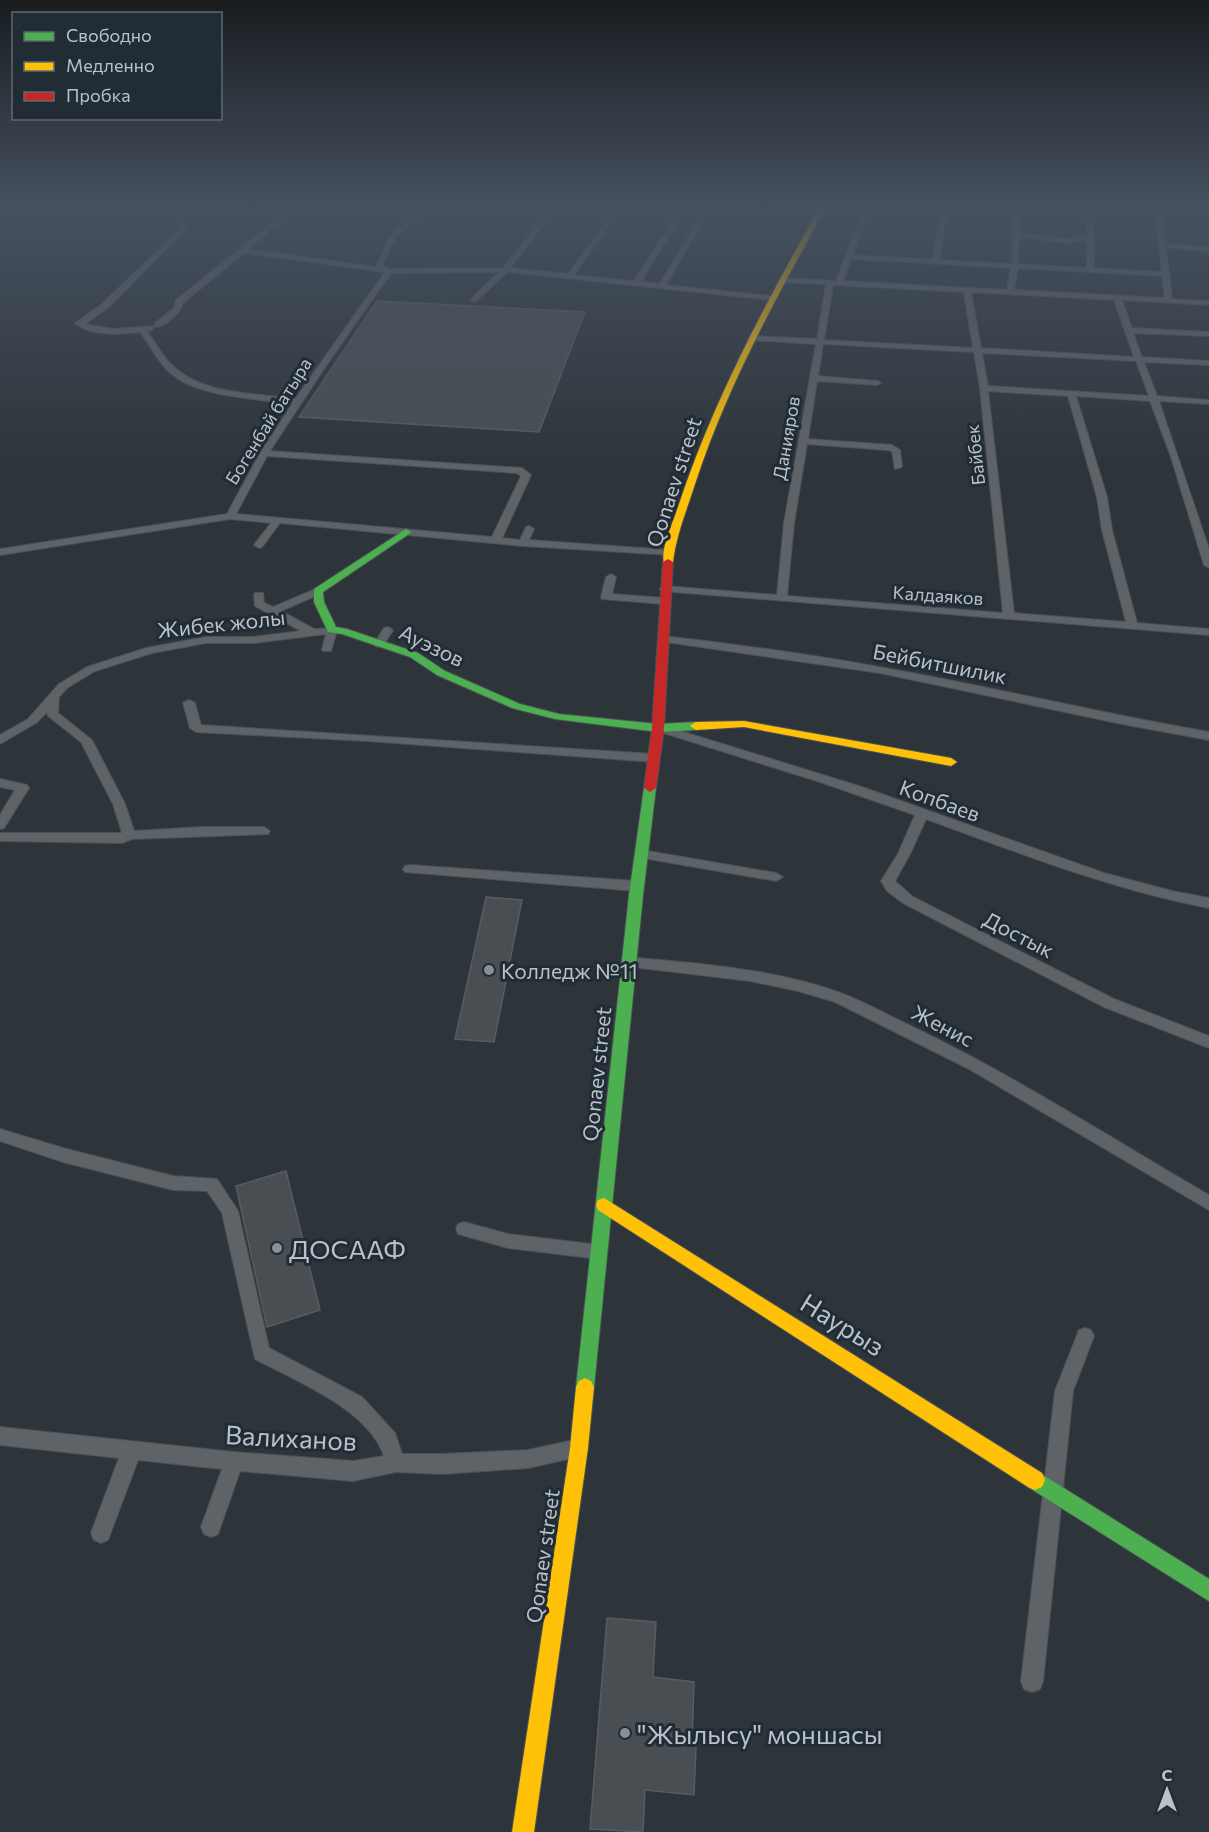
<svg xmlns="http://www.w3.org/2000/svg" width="1209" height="1832" font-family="Commissioner,sans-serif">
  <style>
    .building { fill: #494e53; stroke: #565c61; stroke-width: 1.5 }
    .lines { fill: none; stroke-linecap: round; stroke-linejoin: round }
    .street-casing { stroke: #4c5155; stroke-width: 2 }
    .fast-casing { stroke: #4c5155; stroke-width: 2 }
    .slow-casing { stroke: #4c5155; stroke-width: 2 }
    .jam-casing { stroke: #4c5155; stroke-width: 2 }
    .street { fill: #5e6368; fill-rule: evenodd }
    .fast { fill: #4caf50; fill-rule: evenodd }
    .slow { fill: #ffc107; fill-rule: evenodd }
    .jam { fill: #c62828; fill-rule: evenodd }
    .poi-dot { fill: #889198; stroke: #212c35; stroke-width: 2 }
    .labels { text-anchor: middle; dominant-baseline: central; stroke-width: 6; stroke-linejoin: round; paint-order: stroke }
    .far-street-label { font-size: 18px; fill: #b9c2ca; stroke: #212c35 }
    .street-label { font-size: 21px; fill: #b9c2ca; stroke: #212c35 }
    .poi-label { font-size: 21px; fill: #b9c2ca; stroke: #212c35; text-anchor: start }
    .near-poi-label { font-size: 26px; fill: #b9c2ca; stroke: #212c35; text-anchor: start }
    .near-street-label { font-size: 26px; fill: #b9c2ca; stroke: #212c35 }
  </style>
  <rect width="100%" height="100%" fill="#2e353a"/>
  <g class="building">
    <path d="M 377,301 L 585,312 L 539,432 L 299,417 Z"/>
    <path d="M 486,897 L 522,900 L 494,1042 L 455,1039 Z"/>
    <path d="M 286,1171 L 320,1310 L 267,1327 L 236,1186 Z"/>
    <path d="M 607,1618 L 656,1622 L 653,1677 L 694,1682 L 692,1745 L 696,1746 L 694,1795 L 645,1790 L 643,1832 L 590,1829 Z"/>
  </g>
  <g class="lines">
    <defs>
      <g id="street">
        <path d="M 174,207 L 180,207 L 186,229 L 108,308 L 85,324 L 113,329 L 153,326 L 153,330 L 147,331 C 156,343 163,358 175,368 C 206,395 256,393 295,399 L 385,272 L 244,253 L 183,303 C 181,313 166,326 155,327 L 155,323 L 174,308 L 176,300 L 292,207 L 299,207 L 248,249 L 376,267 L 390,236 L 424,207 L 431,207 L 395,238 L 382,266 L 389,269 L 503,268 L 552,207 L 558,207 L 510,268 L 568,274 L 617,207 L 623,207 L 574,275 L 634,281 L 681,207 L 687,207 L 641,282 L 660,284 L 705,207 L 711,207 L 666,285 L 772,296 L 776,298 L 772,300 L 507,272 L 475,302 L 471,300 L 472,298 L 499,272 L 391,273 L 323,370 L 270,451 L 522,468 L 531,475 L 502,538 L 520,540 L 526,527 L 529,526 L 534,529 L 529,540 L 669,550 L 672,551 L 672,555 L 523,546 L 280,523 L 262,547 L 259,548 L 254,545 L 271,523 L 230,519 L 0,555 L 0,549 L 227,514 L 260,453 L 292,404 C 255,398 195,398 167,370 C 156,359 150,344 140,332 C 120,334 91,337 75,323 L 102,304 L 181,228 ZM 267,456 L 517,473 L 521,476 L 492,537 L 236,514 Z"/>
        <path d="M 864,207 L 870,207 L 852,255 L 932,259 L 942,207 L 948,207 L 939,260 L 1012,264 L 1013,236 L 1011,234 L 1013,232 L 1014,207 L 1020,207 L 1019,233 L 1067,239 L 1087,236 L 1087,207 L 1093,207 L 1094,268 L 1162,272 L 1154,207 L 1160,207 L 1165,243 L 1209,248 L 1209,252 L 1166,247 L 1172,299 L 1209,301 L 1209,305 L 1122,300 L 1132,328 L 1209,332 L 1209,336 L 1133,333 L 1142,357 L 1209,361 L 1209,365 L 1144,362 L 1157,396 L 1209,400 L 1209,404 L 1159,401 L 1209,549 L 1209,568 L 1204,565 L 1171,457 L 1150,401 L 1076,396 L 1107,497 L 1112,530 L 1137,623 L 1209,629 L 1209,635 L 661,591 L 660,589 L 665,586 L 777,595 L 784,523 L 816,344 L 752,340 L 748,338 L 752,336 L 817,339 L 826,284 L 783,282 L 779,280 L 783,278 L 836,281 ZM 1019,237 L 1067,243 L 1087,240 L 1087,268 L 1018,264 ZM 851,259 L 1011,268 L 1007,290 L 843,281 ZM 1018,268 L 1162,276 L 1165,298 L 1014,290 ZM 833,285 L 964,292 L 973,348 L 824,340 ZM 971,292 L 1114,300 L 1134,357 L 981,348 ZM 823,344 L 974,352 L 980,388 L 1003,613 L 787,596 L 794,523 L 807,444 L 887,450 L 892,451 L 895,469 L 902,467 L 900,450 L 892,445 L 808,439 L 817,381 L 877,385 L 881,383 L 877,381 L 818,376 ZM 982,353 L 1136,361 L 1149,396 L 988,386 ZM 988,391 L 1068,396 L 1097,497 L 1102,530 L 1126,622 L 1014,613 Z"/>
        <path d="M 611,574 L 616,577 L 612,594 L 664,598 L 669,601 L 664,604 L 602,599 L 601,597 L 606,577 Z"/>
        <path d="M 318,588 L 322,589 L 322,593 L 281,611 L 314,629 L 336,628 L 337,630 L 331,651 L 323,651 L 322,649 L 326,634 L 253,643 L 206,643 L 152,653 L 95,671 L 67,688 L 59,697 L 58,713 L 92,740 L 125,804 L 134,831 L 202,827 L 264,827 L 270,831 L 268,834 L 132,839 L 122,843 L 0,841 L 0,833 L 122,833 L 113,804 L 81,742 L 48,716 L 47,712 L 36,723 L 0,744 L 0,735 L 28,719 L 59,684 L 87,667 L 146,648 L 206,637 L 253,637 L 301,631 L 255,606 L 254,595 L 255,593 L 263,593 L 264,603 L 273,607 Z"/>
        <path d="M 388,627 L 393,630 L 383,646 L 379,647 L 375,646 L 374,644 L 384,628 Z"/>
        <path d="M 663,636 C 735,644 807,654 879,667 C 989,686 1098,713 1209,732 L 1209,740 L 1122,724 L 880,673 L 659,641 L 659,637 Z"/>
        <path d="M 189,700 L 195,703 L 201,725 L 654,754 L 660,758 L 654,762 L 368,741 L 196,732 L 190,728 L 183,703 Z"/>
        <path d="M 658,724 L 862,787 L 1104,873 L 1172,891 L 1209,898 L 1209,908 C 1111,889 1019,853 926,819 L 910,854 L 895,881 L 913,897 L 1114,999 L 1209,1036 L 1209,1048 L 1104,1007 L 903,903 L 887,891 L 881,881 L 898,854 L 915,815 L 820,782 L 654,730 L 652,728 L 654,726 Z"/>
        <path d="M 0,779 L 27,785 L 29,788 L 4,828 L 0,829 L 0,815 L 15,790 L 0,787 Z"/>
        <path d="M 642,850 L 776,873 L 783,877 L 776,881 L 637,857 L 636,854 Z"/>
        <path d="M 410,865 L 637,881 L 644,886 L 637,891 L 405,872 L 403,869 L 405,866 Z"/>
        <path d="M 629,957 C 698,964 769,968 835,991 C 862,1000 887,1015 913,1027 C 1015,1076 1111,1138 1209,1195 L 1209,1210 L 969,1069 L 835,1002 L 798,991 L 750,981 L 624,966 L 622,962 L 624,958 Z"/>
        <path d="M 0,1129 L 63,1148 L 173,1176 L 217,1179 L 238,1211 L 269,1348 L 362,1397 L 395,1433 L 402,1454 L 442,1454 L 528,1450 L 579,1439 L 586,1441 L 588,1448 L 586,1455 L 528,1468 L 442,1474 L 396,1472 L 353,1481 L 240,1471 L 218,1534 L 211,1537 L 204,1534 L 201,1527 L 222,1469 L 138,1460 L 108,1540 L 101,1543 L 94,1540 L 91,1533 L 119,1458 L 0,1445 L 0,1427 L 234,1452 L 353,1461 L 384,1456 C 368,1409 296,1381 255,1359 L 222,1213 L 207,1191 L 173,1190 L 63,1162 L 0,1141 Z"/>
        <path d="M 464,1222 L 508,1234 L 599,1245 L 605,1247 L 607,1252 L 605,1257 L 599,1259 L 508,1248 L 458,1234 L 456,1229 L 458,1224 Z"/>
        <path d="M 1085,1328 L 1091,1330 L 1094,1336 L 1073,1391 L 1043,1681 L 1040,1689 L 1032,1692 L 1024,1689 L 1021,1681 L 1055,1391 L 1079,1330 Z"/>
      </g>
      <g id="fast">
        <path d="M 406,529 L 411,532 L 409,534 L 323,592 L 324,602 L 336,627 L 347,629 L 418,653 L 445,671 L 520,704 L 559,714 L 658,724 L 696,722 L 702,726 L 696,730 L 658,732 L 555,719 L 512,708 L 437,675 L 410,657 L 342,634 L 328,632 L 314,602 L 314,589 Z"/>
        <path d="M 650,784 L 656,788 L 643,895 L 594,1387 L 591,1393 L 585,1396 L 579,1393 L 576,1387 L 629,895 L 644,788 Z"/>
        <path d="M 1035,1470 L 1209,1579 L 1209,1601 L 1028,1487 L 1025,1480 L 1028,1473 Z"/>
      </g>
      <g id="slow">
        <path d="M 820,207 L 826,207 C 776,298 726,388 694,487 C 686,512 676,536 673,562 L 668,565 L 664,564 C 660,548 673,523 678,507 C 713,401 765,304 820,207 Z"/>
        <path d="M 744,721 L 951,758 L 957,762 L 951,766 L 744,727 L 696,730 L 690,726 L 696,722 Z"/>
        <path d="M 604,1198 L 1042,1473 L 1045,1480 L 1042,1487 L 1035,1490 L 1028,1487 L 598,1210 L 596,1205 L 598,1200 Z"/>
        <path d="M 585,1378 L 591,1381 L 594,1387 L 588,1448 L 534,1832 L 512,1832 L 570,1448 L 576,1387 L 579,1381 Z"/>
      </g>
      <path id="jam" d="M 668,559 L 673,562 L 664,728 L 656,788 L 650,792 L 644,788 L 652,728 L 663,562 Z"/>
    </defs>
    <use href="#street" class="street-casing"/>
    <use href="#fast" class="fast-casing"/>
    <use href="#slow" class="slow-casing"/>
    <use href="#jam" class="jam-casing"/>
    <use href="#street" class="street"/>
    <use href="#fast" class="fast"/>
    <use href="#slow" class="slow"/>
    <use href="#jam" class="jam"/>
  </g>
  <linearGradient id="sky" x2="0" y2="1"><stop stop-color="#191d20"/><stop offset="0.45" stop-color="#465160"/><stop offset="1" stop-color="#465160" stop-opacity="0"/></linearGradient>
  <rect width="1209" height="463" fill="url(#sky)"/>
  <g class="poi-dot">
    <circle cx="489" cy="970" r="6"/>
    <circle cx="277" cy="1248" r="6"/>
    <circle cx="625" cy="1733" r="6"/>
  </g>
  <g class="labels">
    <g class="far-street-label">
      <text transform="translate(268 421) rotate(-58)">Богенбай батыра</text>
      <text transform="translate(786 438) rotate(-80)">Данияров</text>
      <text transform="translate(975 455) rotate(-96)">Байбек</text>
      <text transform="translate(938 595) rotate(4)">Калдаяков</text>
    </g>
    <g class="street-label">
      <text transform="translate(673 482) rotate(-72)">Qonaev street</text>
      <text transform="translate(221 623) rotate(-6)">Жибек жолы</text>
      <text transform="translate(432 645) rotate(26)">Ауэзов</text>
      <text transform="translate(940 663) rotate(11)">Бейбитшилик</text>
      <text transform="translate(940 800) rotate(20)">Копбаев</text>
      <text transform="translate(1019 934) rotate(27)">Достык</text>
      <text transform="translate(943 1025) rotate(27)">Женис</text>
      <text transform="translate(596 1074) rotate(-84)">Qonaev street</text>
      <text transform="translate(542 1556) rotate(-82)">Qonaev street</text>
    </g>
    <g class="poi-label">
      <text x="501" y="970">Колледж №11</text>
    </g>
    <g class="near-poi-label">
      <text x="289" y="1248">ДОСААФ</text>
      <text x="637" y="1733">"Жылысу" моншасы</text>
    </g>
    <g class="near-street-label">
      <text transform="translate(843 1324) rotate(32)">Наурыз</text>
      <text transform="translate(291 1437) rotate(3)">Валиханов</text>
    </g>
  </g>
  <rect x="12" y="12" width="210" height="108" fill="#212c35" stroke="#5e6871" stroke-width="1.5"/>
  <rect x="24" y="32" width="30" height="9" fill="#4caf50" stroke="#5e6871" stroke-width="1.5"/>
  <text x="66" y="42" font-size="18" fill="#b9c2ca">Свободно</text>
  <rect x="24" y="62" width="30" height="9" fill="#ffc107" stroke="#5e6871" stroke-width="1.5"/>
  <text x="66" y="72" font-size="18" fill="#b9c2ca">Медленно</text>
  <rect x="24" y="92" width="30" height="9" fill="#c62828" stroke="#5e6871" stroke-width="1.5"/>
  <text x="66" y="102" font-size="18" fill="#b9c2ca">Пробка</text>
  <g transform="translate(1167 1790)" stroke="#212c35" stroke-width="4.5" paint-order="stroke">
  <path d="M0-4.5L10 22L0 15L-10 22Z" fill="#b9c2ca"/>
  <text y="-9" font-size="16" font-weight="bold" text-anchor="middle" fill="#b9c2ca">С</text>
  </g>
</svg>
